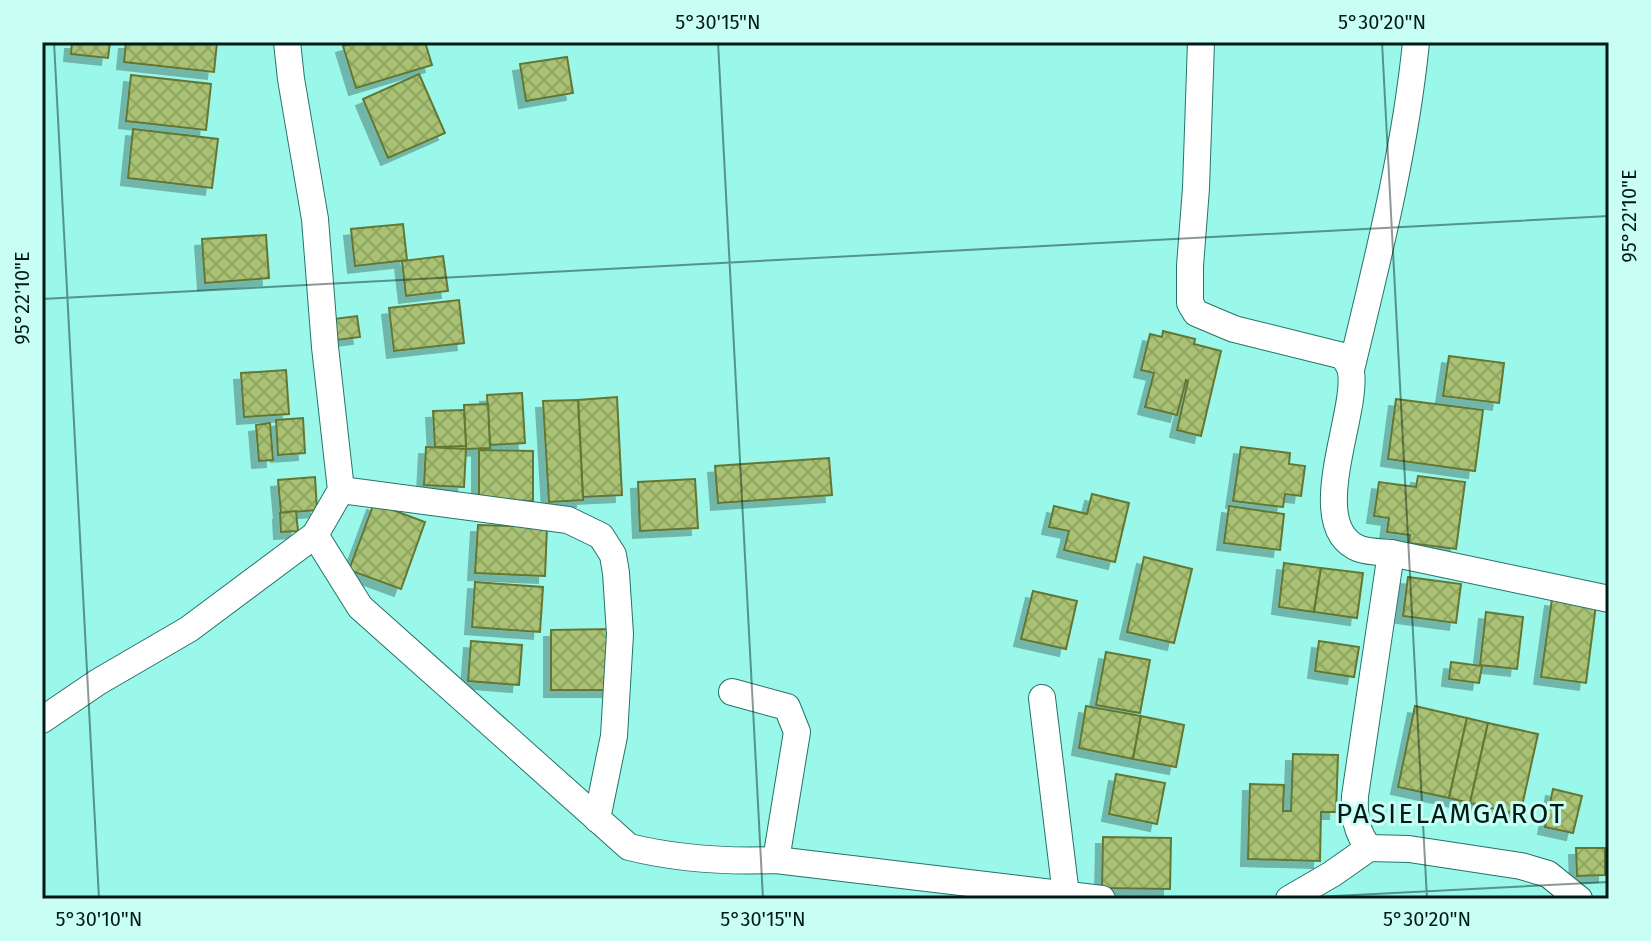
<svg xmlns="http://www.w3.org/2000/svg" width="1651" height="941" font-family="'Fira Sans',sans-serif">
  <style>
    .building { fill: url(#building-cross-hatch); stroke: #647735; stroke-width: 2; filter: url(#shadow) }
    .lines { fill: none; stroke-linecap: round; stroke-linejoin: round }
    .street-casing { stroke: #277268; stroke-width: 28 }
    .street { stroke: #fff; stroke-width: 26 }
    .ticks { fill: none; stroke: #001b17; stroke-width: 2; stroke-opacity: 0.45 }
    .labels { text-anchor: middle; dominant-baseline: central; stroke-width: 6; stroke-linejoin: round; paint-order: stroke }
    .quarter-label { font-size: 28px; letter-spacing: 2px; fill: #001b17; stroke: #c8fef4 }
    .neatline { fill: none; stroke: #001b17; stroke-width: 3 }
    .ticks-label { font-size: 20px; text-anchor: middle; fill: #001b17 }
  </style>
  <defs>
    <pattern id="building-cross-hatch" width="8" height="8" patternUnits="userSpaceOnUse" patternTransform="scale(2)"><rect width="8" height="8" fill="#a9c173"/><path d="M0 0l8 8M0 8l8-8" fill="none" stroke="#90a563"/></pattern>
    <filter id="shadow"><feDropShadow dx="-7" dy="7" stdDeviation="0" flood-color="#0004"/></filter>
  </defs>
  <rect width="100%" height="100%" fill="#99f8e9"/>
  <g class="building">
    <path d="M 72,42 L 110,42 L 108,58 L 71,54 Z"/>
    <path d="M 126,42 L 217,42 L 214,72 L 124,62 Z"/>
    <path d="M 356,42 L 425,42 L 432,65 L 356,88 L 343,46 Z"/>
    <path d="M 567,57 L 573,93 L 526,101 L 520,64 Z"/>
    <path d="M 419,74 L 445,133 L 388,158 L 363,99 Z"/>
    <path d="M 131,75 L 211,84 L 206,130 L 126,121 Z"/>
    <path d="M 133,129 L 218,139 L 212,188 L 128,178 Z"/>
    <path d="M 403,224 L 407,260 L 355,266 L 351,229 Z"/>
    <path d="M 266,235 L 269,278 L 205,283 L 202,239 Z"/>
    <path d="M 443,256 L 448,291 L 406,296 L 402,261 Z"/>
    <path d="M 459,300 L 464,343 L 394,351 L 389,308 Z"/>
    <path d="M 357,316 L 360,337 L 329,341 L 326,320 Z"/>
    <path d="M 1163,331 L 1195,339 L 1194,344 L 1221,351 L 1201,436 L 1177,430 L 1188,381 L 1186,380 L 1177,415 L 1145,407 L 1154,373 L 1141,370 L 1150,334 L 1162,337 Z"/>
    <path d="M 1449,356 L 1504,363 L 1499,403 L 1443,396 Z"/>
    <path d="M 286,370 L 289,414 L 244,417 L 241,373 Z"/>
    <path d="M 522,393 L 525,443 L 490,445 L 487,395 Z"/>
    <path d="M 617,397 L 622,495 L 583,497 L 578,400 Z"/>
    <path d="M 1396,399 L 1483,410 L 1475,471 L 1388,459 Z"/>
    <path d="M 578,400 L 583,500 L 549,502 L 543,401 Z"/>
    <path d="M 488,404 L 490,448 L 466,449 L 464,405 Z"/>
    <path d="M 464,410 L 466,446 L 435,447 L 433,411 Z"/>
    <path d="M 303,418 L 305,453 L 278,455 L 276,420 Z"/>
    <path d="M 270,423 L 273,460 L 259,461 L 256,425 Z"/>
    <path d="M 426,447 L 466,449 L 464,487 L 424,485 Z"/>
    <path d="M 1241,447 L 1290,453 L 1289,464 L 1305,466 L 1301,496 L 1285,494 L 1283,507 L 1233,501 Z"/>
    <path d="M 479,450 L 533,451 L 533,501 L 479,500 Z"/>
    <path d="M 829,458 L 832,495 L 718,503 L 715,466 Z"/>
    <path d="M 1418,476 L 1465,482 L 1456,549 L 1409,543 L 1410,535 L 1387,532 L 1389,518 L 1374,516 L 1379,482 L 1416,487 Z"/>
    <path d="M 315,477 L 317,510 L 281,513 L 278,480 Z"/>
    <path d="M 695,479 L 698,528 L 640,531 L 638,482 Z"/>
    <path d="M 1092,494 L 1129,503 L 1115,562 L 1064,550 L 1069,531 L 1049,527 L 1054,506 L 1087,514 Z"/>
    <path d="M 374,503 L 425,522 L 401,589 L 349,570 Z"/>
    <path d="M 1229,506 L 1284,514 L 1280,550 L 1224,543 Z"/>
    <path d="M 296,511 L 298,531 L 281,532 L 280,513 Z"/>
    <path d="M 478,525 L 547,527 L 545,576 L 475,573 Z"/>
    <path d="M 1144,557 L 1192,569 L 1174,643 L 1127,632 Z"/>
    <path d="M 1284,563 L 1321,568 L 1314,612 L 1279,607 Z"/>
    <path d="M 1321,568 L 1363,573 L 1357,618 L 1314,612 Z"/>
    <path d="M 1408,577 L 1461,584 L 1456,623 L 1403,616 Z"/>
    <path d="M 475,582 L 543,587 L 540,632 L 472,627 Z"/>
    <path d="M 1033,591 L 1077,601 L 1066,649 L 1021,639 Z"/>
    <path d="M 1552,599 L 1596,605 L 1586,683 L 1541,677 Z"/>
    <path d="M 1486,612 L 1523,617 L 1517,669 L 1480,665 Z"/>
    <path d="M 613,629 L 614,690 L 551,690 L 551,630 Z"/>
    <path d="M 471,641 L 522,645 L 519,685 L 468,681 Z"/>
    <path d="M 1319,641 L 1359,647 L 1354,677 L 1315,671 Z"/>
    <path d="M 1106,652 L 1150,660 L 1140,713 L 1096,705 Z"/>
    <path d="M 1451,662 L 1482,666 L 1479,683 L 1449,679 Z"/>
    <path d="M 1086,706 L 1141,716 L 1133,759 L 1079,748 Z"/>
    <path d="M 1415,706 L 1467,718 L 1449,798 L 1398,787 Z"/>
    <path d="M 1141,716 L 1184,725 L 1176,767 L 1133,759 Z"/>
    <path d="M 1467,718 L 1488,723 L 1470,803 L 1449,798 Z"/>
    <path d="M 1488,723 L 1538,734 L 1520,815 L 1470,803 Z"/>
    <path d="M 1293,754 L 1338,755 L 1336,812 L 1321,812 L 1320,861 L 1248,859 L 1250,784 L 1284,785 L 1283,811 L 1291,811 Z"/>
    <path d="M 1116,774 L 1165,783 L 1157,824 L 1109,814 Z"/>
    <path d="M 1553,789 L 1582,796 L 1573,833 L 1545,827 Z"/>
    <path d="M 1103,837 L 1171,838 L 1170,889 L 1102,888 Z"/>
    <path d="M 1576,848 L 1605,848 L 1605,875 L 1577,876 Z"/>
  </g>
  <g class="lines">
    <defs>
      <g id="street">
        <path d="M 287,42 L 291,79 L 315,219 L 325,347 L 341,490 L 315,535 L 360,607 L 629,847 C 678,859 725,862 776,860 L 1102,899"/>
        <path d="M 1201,42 L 1196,188 L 1190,266 L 1190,303 L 1196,313 L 1234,329 L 1343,356 C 1346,361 1350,366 1351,372 C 1358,414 1303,528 1360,549 C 1369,552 1381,552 1391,553 L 1355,796 C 1354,816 1356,832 1369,848"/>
        <path d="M 1351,370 C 1377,261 1405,153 1416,42"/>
        <path d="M 341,490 L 568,520 L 601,536 L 613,555 L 616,573 L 620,634 L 614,736 L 597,819"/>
        <path d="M 1391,553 L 1609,599"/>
        <path d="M 732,692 L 787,707 L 797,732 L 776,860"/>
        <path d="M 1042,698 L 1066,895"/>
        <path d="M 42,720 L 98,682 L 189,629 L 315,535"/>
        <path d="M 1289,899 L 1332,874 L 1369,848 L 1409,849 L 1521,866 L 1548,874 L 1579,899"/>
      </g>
    </defs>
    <use href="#street" class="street-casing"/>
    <use href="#street" class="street"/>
  </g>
  <path class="ticks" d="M 54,42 L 99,899M 718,42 L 763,899M 1382,42 L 1427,899M 42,299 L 1609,216M 1276,899 L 1609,882"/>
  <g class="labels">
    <g class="quarter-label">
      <text x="1451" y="813">PASIELAMGAROT</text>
    </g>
  </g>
  <rect width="1651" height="941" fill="none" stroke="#c8fef4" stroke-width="88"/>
  <rect x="44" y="44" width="1563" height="853" class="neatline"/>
  <g class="ticks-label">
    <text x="718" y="29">5°30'15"N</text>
    <text x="1382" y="29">5°30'20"N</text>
    <text transform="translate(1629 216) rotate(-90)" y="7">95°22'10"E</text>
    <text transform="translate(22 298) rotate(-90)" y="7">95°22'10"E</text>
    <text x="99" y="926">5°30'10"N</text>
    <text x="763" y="926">5°30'15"N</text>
    <text x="1427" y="926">5°30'20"N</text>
  </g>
</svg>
